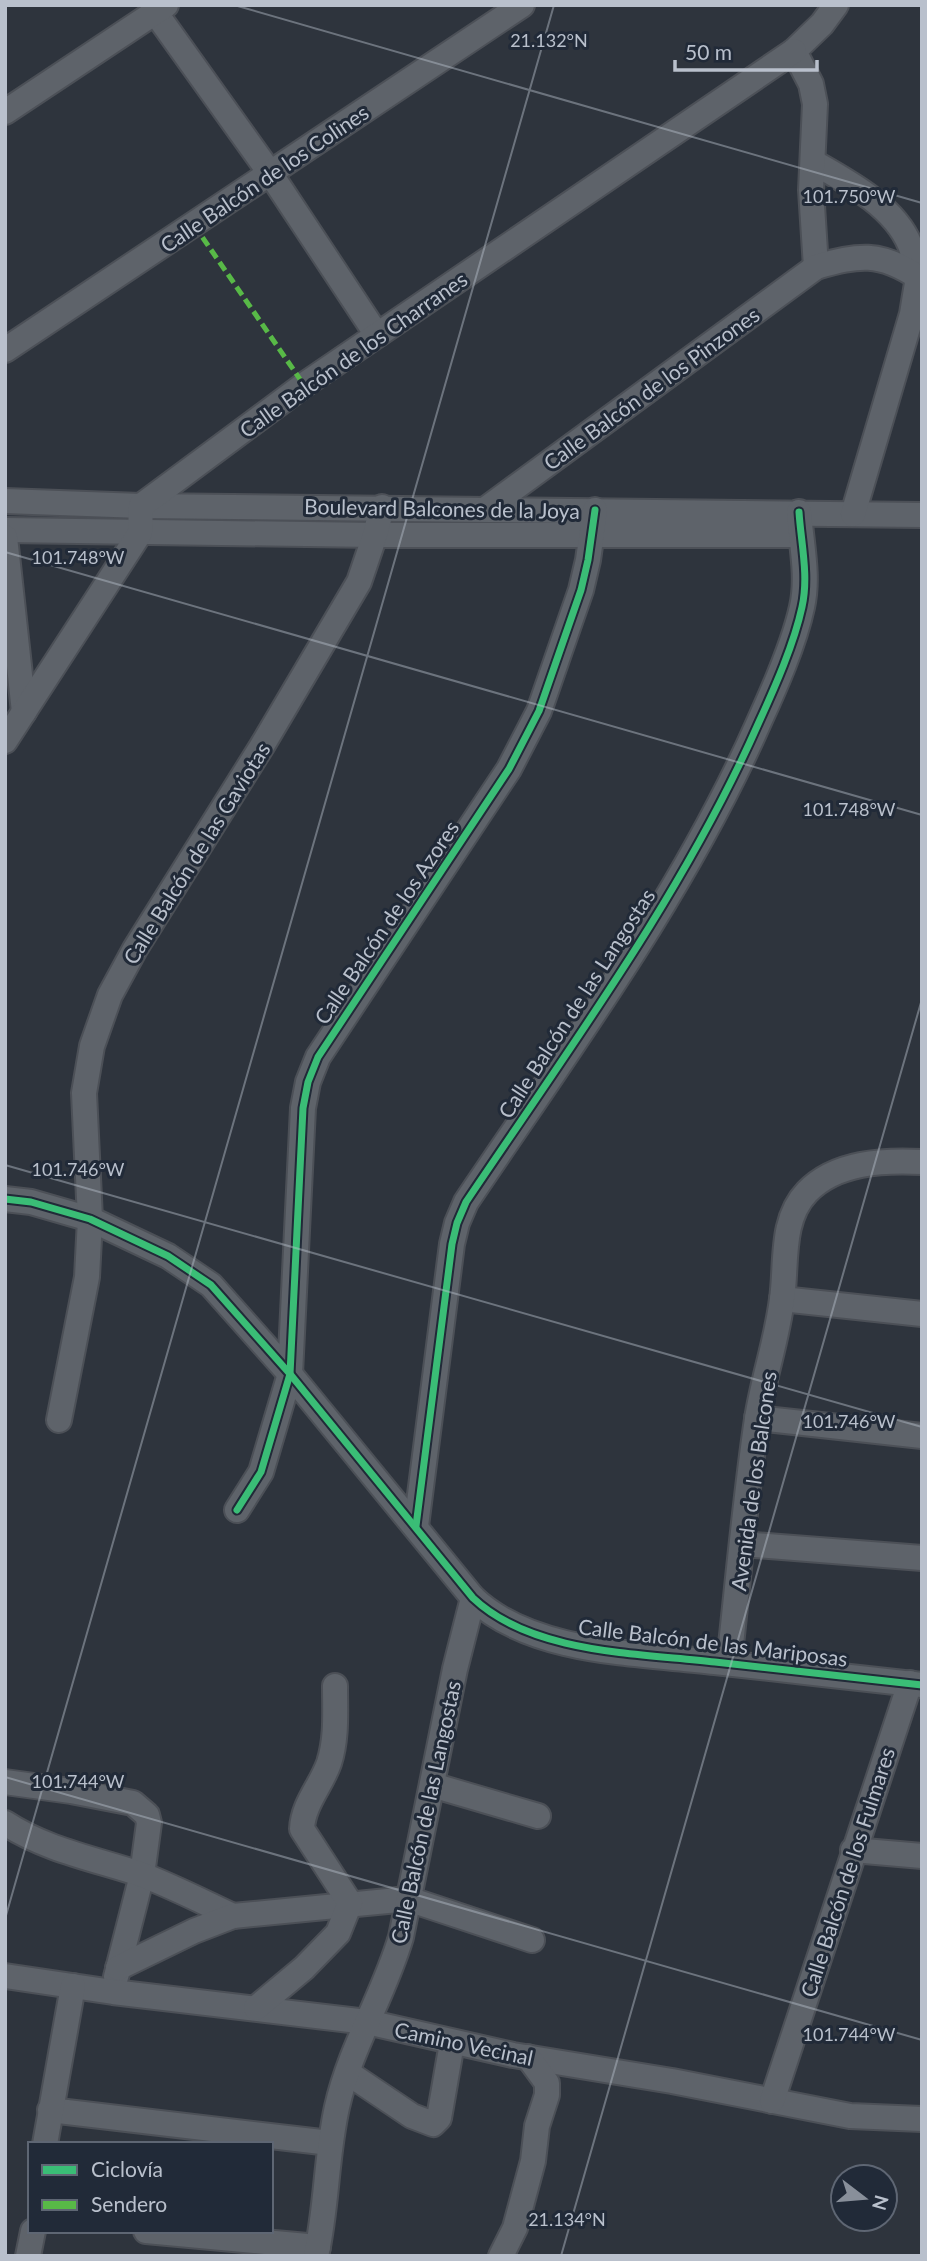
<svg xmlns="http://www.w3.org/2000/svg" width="927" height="2261" font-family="Lato,sans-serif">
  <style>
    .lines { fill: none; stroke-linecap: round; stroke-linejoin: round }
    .minor-casing { stroke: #4c5057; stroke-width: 28 }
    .minor { stroke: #5e636a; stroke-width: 24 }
    .quiet { stroke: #58b947; stroke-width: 5; stroke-dasharray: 10 5; stroke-linecap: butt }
    .cycleway-casing { stroke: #212a38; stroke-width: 11 }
    .cycleway { stroke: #3abd76; stroke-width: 7 }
    .ticks { fill: none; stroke: #b9c0cc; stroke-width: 2; stroke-opacity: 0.45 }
    .labels { text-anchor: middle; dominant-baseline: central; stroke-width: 6; stroke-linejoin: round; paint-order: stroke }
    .street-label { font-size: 21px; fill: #b9c0cc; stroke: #212a38 }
    .ticks-label { font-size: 18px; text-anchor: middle; fill: #b9c0cc; stroke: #212a38; stroke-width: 6; stroke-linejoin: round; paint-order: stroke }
  </style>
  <rect width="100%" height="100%" fill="#2e343d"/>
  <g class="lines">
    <defs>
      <g id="minor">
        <path d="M 155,12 L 270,173 L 377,335"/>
        <path d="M 5,112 L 166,5"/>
        <path d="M 813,162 C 848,182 894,206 910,245 C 914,255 916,267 918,277"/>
        <path d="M 816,267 L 811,190 L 815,104 L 811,84 L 794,51 L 822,24 L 836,5"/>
        <path d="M 5,350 L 522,5"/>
        <path d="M 5,501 L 141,506 L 922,515"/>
        <path d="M 486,509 L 816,267 C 859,255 879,251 918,277 L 912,314 L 853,514"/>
        <path d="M 5,530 L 375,535 L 800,535"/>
        <path d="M 5,537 L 24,712"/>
        <path d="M 5,741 L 140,533 L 141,506 L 304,385 L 794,51"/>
        <path d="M 5,1199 L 31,1202 L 90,1219 L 168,1256 L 211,1285 L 290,1374 L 473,1598 C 532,1654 638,1653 715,1662 C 784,1670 853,1677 922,1685"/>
        <path d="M 782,1299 L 922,1314"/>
        <path d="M 757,1418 L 922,1436"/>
        <path d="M 59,1420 L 87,1277 L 90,1219 L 84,1093 L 92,1046 L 110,995 L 135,949 L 262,746 L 359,582 L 375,535 L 382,507"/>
        <path d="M 237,1510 L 261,1472 L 290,1374 L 303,1108 L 308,1082 L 318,1057 L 509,769 L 539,711 L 581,590 L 588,560 L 595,510"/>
        <path d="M 416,1526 L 452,1244 L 457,1223 L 466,1202 C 570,1047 684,893 759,722 C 775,687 794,644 802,607 C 809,576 801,543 799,512"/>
        <path d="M 742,1544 L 922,1558"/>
        <path d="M 729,1663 C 738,1582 745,1500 757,1419 C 763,1379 777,1340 782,1299 C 787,1264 780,1220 807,1192 C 836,1162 883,1160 922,1162"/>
        <path d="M 5,1782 L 71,1791 L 133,1803 L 147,1815 L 149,1823 L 142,1875 L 116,1977"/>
        <path d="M 432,1785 L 538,1816"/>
        <path d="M 5,1823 C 46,1850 95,1859 140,1874 C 172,1886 203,1902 233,1916"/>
        <path d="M 853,1850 L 922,1856"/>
        <path d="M 118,1968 L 194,1931 L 233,1916 L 408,1899 L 532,1940"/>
        <path d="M 5,1976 L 113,1992 L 367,2022 L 513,2055 L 672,2081 L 850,2116 L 922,2119"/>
        <path d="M 256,2008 L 304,1968 L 338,1933 L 350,1903 L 302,1829 C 303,1804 321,1786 329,1763 C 337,1738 335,1712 335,1686"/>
        <path d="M 348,2073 L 412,2116 L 433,2124 L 439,2118 L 452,2043"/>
        <path d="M 772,2101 L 910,1683"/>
        <path d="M 50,2110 L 330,2143"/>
        <path d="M 45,2144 L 73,1986"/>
        <path d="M 146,2231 L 318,2247"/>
        <path d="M 28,2256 L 33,2231"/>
        <path d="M 316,2256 C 327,2207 326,2156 337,2107 C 350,2048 384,1995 401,1937 L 455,1669 L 473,1598"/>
        <path d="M 501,2256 L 515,2228 L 533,2161 L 537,2126 L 547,2095 L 547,2083 L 528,2057"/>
      </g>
    </defs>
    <use href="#minor" class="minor-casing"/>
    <use href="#minor" class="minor"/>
    <path class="quiet" d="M 194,225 L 304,385"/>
    <defs>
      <g id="cycleway">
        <path d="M 5,1199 L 31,1202 L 90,1219 L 168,1256 L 211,1285 L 290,1374 L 473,1598 C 532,1654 638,1653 715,1662 C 784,1670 853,1677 922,1685"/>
        <path d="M 237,1510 L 261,1472 L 290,1374 L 303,1108 L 308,1082 L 318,1057 L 509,769 L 539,711 L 581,590 L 588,560 L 595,510"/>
        <path d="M 416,1526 L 452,1244 L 457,1223 L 466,1202 C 570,1047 684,893 759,722 C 775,687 794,644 802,607 C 809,576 801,543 799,512"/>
      </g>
    </defs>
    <use href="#cycleway" class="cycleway-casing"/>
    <use href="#cycleway" class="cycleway"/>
  </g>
  <path class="ticks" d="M 234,5 L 922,203M 5,552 L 922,815M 5,1165 L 922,1427M 5,1777 L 922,2040M 5,1919 L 554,5M 561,2256 L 922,999"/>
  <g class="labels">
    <g class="street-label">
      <text transform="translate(264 178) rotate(-34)">Calle Balcón de los Colines</text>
      <text transform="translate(353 354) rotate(-35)">Calle Balcón de los Charranes</text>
      <text transform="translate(651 388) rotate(-36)">Calle Balcón de los Pinzones</text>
      <text transform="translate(442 508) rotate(1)">Boulevard Balcones de la Joya</text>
      <text transform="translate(196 853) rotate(-58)">Calle Balcón de las Gaviotas</text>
      <text transform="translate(386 922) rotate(-56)">Calle Balcón de los Azores</text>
      <text transform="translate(576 1003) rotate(-57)">Calle Balcón de las Langostas</text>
      <text transform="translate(753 1481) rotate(-82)">Avenida de los Balcones</text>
      <text transform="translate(713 1642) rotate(7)">Calle Balcón de las Mariposas</text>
      <text transform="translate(425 1812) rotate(-78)">Calle Balcón de las Langostas</text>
      <text transform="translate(847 1872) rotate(-72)">Calle Balcón de los Fulmares</text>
      <text transform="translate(464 2043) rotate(12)">Camino Vecinal</text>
    </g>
  </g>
  <g class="ticks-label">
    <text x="549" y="47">21.132°N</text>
    <text x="849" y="203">101.750°W</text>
    <text x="78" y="564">101.748°W</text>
    <text x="849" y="816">101.748°W</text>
    <text x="78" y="1176">101.746°W</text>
    <text x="849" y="1428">101.746°W</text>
    <text x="78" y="1788">101.744°W</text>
    <text x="849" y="2041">101.744°W</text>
    <text x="567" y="2226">21.134°N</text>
  </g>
  <rect width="927" height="2261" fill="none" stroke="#b9c0cc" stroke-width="14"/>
  <rect x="28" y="2142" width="245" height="91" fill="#212a38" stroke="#5e6673" stroke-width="2"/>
  <rect x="42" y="2165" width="35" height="10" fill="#3abd76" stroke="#5e6673" stroke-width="2"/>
  <text x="91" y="2177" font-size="21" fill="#b9c0cc">Ciclovía</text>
  <rect x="42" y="2200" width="35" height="10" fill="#58b947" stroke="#5e6673" stroke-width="2"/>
  <text x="91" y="2212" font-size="21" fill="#b9c0cc">Sendero</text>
  <g transform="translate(864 2198) rotate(106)"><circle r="33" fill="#212a38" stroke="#5e6673" stroke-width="2"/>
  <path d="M0-5L12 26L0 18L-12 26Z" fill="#888f9a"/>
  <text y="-10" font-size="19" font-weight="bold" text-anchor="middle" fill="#b9c0cc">N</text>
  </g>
  <path d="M675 60v10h142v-10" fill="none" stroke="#b9c0cc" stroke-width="3.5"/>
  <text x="685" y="60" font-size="21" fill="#b9c0cc" stroke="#212a38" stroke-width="5" paint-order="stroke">50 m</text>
</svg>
